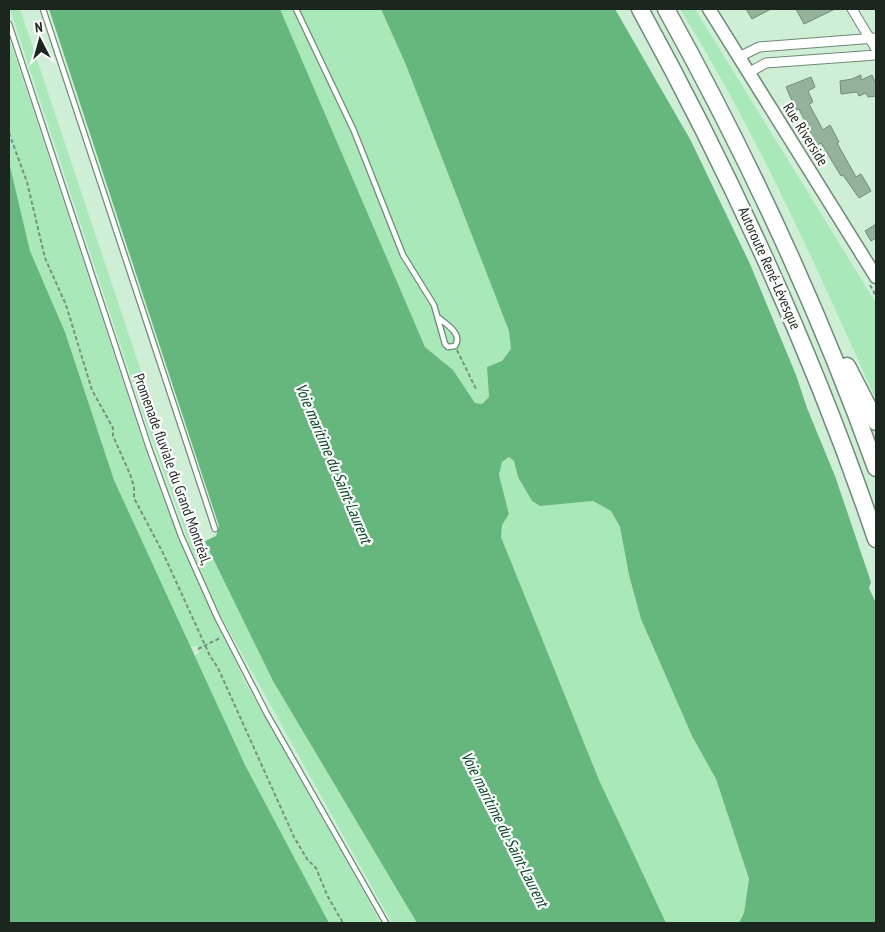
<svg xmlns="http://www.w3.org/2000/svg" width="885" height="932" font-family="'PT Sans Narrow',sans-serif">
  <style>
    .green { fill: #a9e8b8 }
    .water { fill: #66b77d }
    .building { fill: #95b39b; stroke: #708c76 }
    .lines { fill: none; stroke-linecap: round; stroke-linejoin: round }
    .lane-casing { stroke: #6e8b75; stroke-width: 7 }
    .street-casing { stroke: #6e8b75; stroke-width: 11 }
    .secondary-casing { stroke: #6e8b75; stroke-width: 15 }
    .highway-casing { stroke: #6e8b75; stroke-width: 19 }
    .path { stroke: #7a907f; stroke-width: 2; stroke-dasharray: 4 2.5; stroke-linecap: butt }
    .lane { stroke: #fff; stroke-width: 4.5 }
    .street { stroke: #fff; stroke-width: 9 }
    .secondary { stroke: #fff; stroke-width: 12 }
    .highway { stroke: #fff; stroke-width: 16 }
    .labels { text-anchor: middle; dominant-baseline: central; stroke-width: 4.5; stroke-linejoin: round; paint-order: stroke }
    .street-label { font-size: 15px; fill: #1b271e; stroke: #fff }
    .water-label { font-size: 16px; font-style: italic; fill: #094823; stroke: #fff }
  </style>
  <rect width="100%" height="100%" fill="#cfeed6"/>
  <g class="green">
    <path d="M 10,9 L 20,9 L 163,437 L 200,539 L 205,541 L 273,681 L 417,923 L 392,923 L 218,611 L 191,548 L 148,429 Z"/>
    <path d="M 280,9 L 381,9 L 406,65 L 509,331 L 511,349 L 502,361 L 487,367 L 489,397 L 482,404 L 475,403 L 453,370 L 425,347 Z"/>
    <path d="M 680,9 L 695,9 L 876,303 L 876,400 C 816,266 757,133 680,9 Z"/>
    <path d="M 9,38 L 150,463 L 179,540 L 245,682 L 381,923 L 329,923 L 245,765 L 195,656 L 199,653 L 197,646 L 191,647 L 114,480 L 65,332 L 30,251 L 9,162 Z"/>
    <path d="M 509,457 L 514,461 L 518,477 L 532,501 L 540,506 L 593,501 L 611,511 L 620,528 L 629,575 L 641,619 L 692,736 L 716,779 L 749,880 L 744,913 L 739,923 L 666,923 L 599,780 L 501,537 L 502,525 L 509,513 L 499,475 L 502,462 Z"/>
  </g>
  <g class="water">
    <path d="M 49,9 L 280,9 L 425,347 L 453,370 L 475,403 L 482,404 L 489,397 L 487,367 L 502,361 L 511,349 L 509,331 L 406,65 L 381,9 L 615,9 L 691,141 L 750,264 L 796,375 L 807,408 L 835,476 L 871,582 L 869,588 L 876,603 L 876,923 L 739,923 L 744,913 L 749,879 L 716,779 L 692,736 L 641,619 L 629,575 L 620,527 L 611,511 L 593,501 L 540,506 L 532,501 L 518,477 L 514,461 L 509,457 L 502,462 L 499,475 L 509,514 L 502,525 L 501,537 L 599,780 L 666,923 L 417,923 L 273,681 L 208,548 L 205,541 L 216,536 L 219,526 Z"/>
    <path d="M 9,162 L 30,251 L 65,332 L 114,480 L 245,765 L 329,923 L 9,923 Z"/>
  </g>
  <g class="building">
    <path d="M 746,9 L 771,9 L 752,19 Z"/>
    <path d="M 796,9 L 835,9 L 804,24 Z"/>
    <path d="M 861,75 L 861,80 L 872,75 L 876,84 L 876,96 L 868,97 L 866,93 L 859,96 L 857,92 L 841,94 L 840,81 L 852,79 Z"/>
    <path d="M 811,77 L 815,87 L 808,91 L 813,102 L 809,104 L 823,130 L 830,125 L 839,142 L 837,143 L 856,177 L 861,174 L 871,191 L 859,198 L 843,175 L 841,176 L 821,143 L 817,145 L 809,132 L 804,124 L 806,123 L 799,109 L 796,110 L 786,87 Z"/>
    <path d="M 876,224 L 876,238 L 871,241 L 865,231 Z"/>
  </g>
  <g class="lines">
    <defs>
      <g id="lane">
        <path d="M 43,9 L 215,529"/>
        <path d="M 296,9 L 354,131 L 403,255 L 434,305 L 445,344 L 448,347 L 455,346 C 463,334 447,325 439,318"/>
        <path d="M 9,24 L 149,448 L 181,536 L 217,617 L 267,714 L 386,923"/>
      </g>
      <g id="street">
        <path d="M 852,9 L 876,49"/>
        <path d="M 739,57 L 759,47 L 876,38"/>
        <path d="M 748,73 L 766,63 L 876,55"/>
      </g>
      <path id="secondary" d="M 709,9 L 876,277"/>
      <g id="highway">
        <path d="M 640,9 C 733,179 814,355 876,539"/>
        <path d="M 666,9 C 748,157 819,309 876,468"/>
        <path d="M 847,366 L 876,422"/>
      </g>
    </defs>
    <use href="#lane" class="lane-casing"/>
    <use href="#street" class="street-casing"/>
    <use href="#secondary" class="secondary-casing"/>
    <use href="#highway" class="highway-casing"/>
    <g class="path">
      <path d="M 9,133 L 27,182 L 45,258 L 66,305 L 92,390 L 113,428 L 113,436 L 130,474 L 134,487 L 134,498 L 163,553 L 210,656 L 218,668 L 294,837 L 307,859 L 316,868 L 327,895 L 343,923"/>
      <path d="M 870,285 L 876,296"/>
      <path d="M 457,350 L 476,389"/>
      <path d="M 198,649 L 220,638"/>
    </g>
    <use href="#lane" class="lane"/>
    <use href="#street" class="street"/>
    <use href="#secondary" class="secondary"/>
    <use href="#highway" class="highway"/>
  </g>
  <g class="labels">
    <g class="street-label">
      <text transform="translate(806 134) rotate(58)">Rue Riverside</text>
      <text transform="translate(770 268) rotate(66)">Autoroute René-Lévesque</text>
      <text transform="translate(173 469) rotate(70)">Promenade fluviale du Grand Montréal,</text>
    </g>
    <g class="water-label">
      <text transform="translate(334 463) rotate(67)">Voie maritime du Saint-Laurent</text>
      <text transform="translate(505 829) rotate(63)">Voie maritime du Saint-Laurent</text>
    </g>
  </g>
  <rect width="885" height="932" fill="none" stroke="#1b271e" stroke-width="20"/>
  <g transform="translate(40 40) rotate(354)" stroke="#ffffff" stroke-width="4" paint-order="stroke">
  <path d="M0-4L9 19L0 12L-9 19Z" fill="#1b271e"/>
  <text y="-8" font-size="14" font-weight="bold" text-anchor="middle" fill="#1b271e">N</text>
  </g>
</svg>
